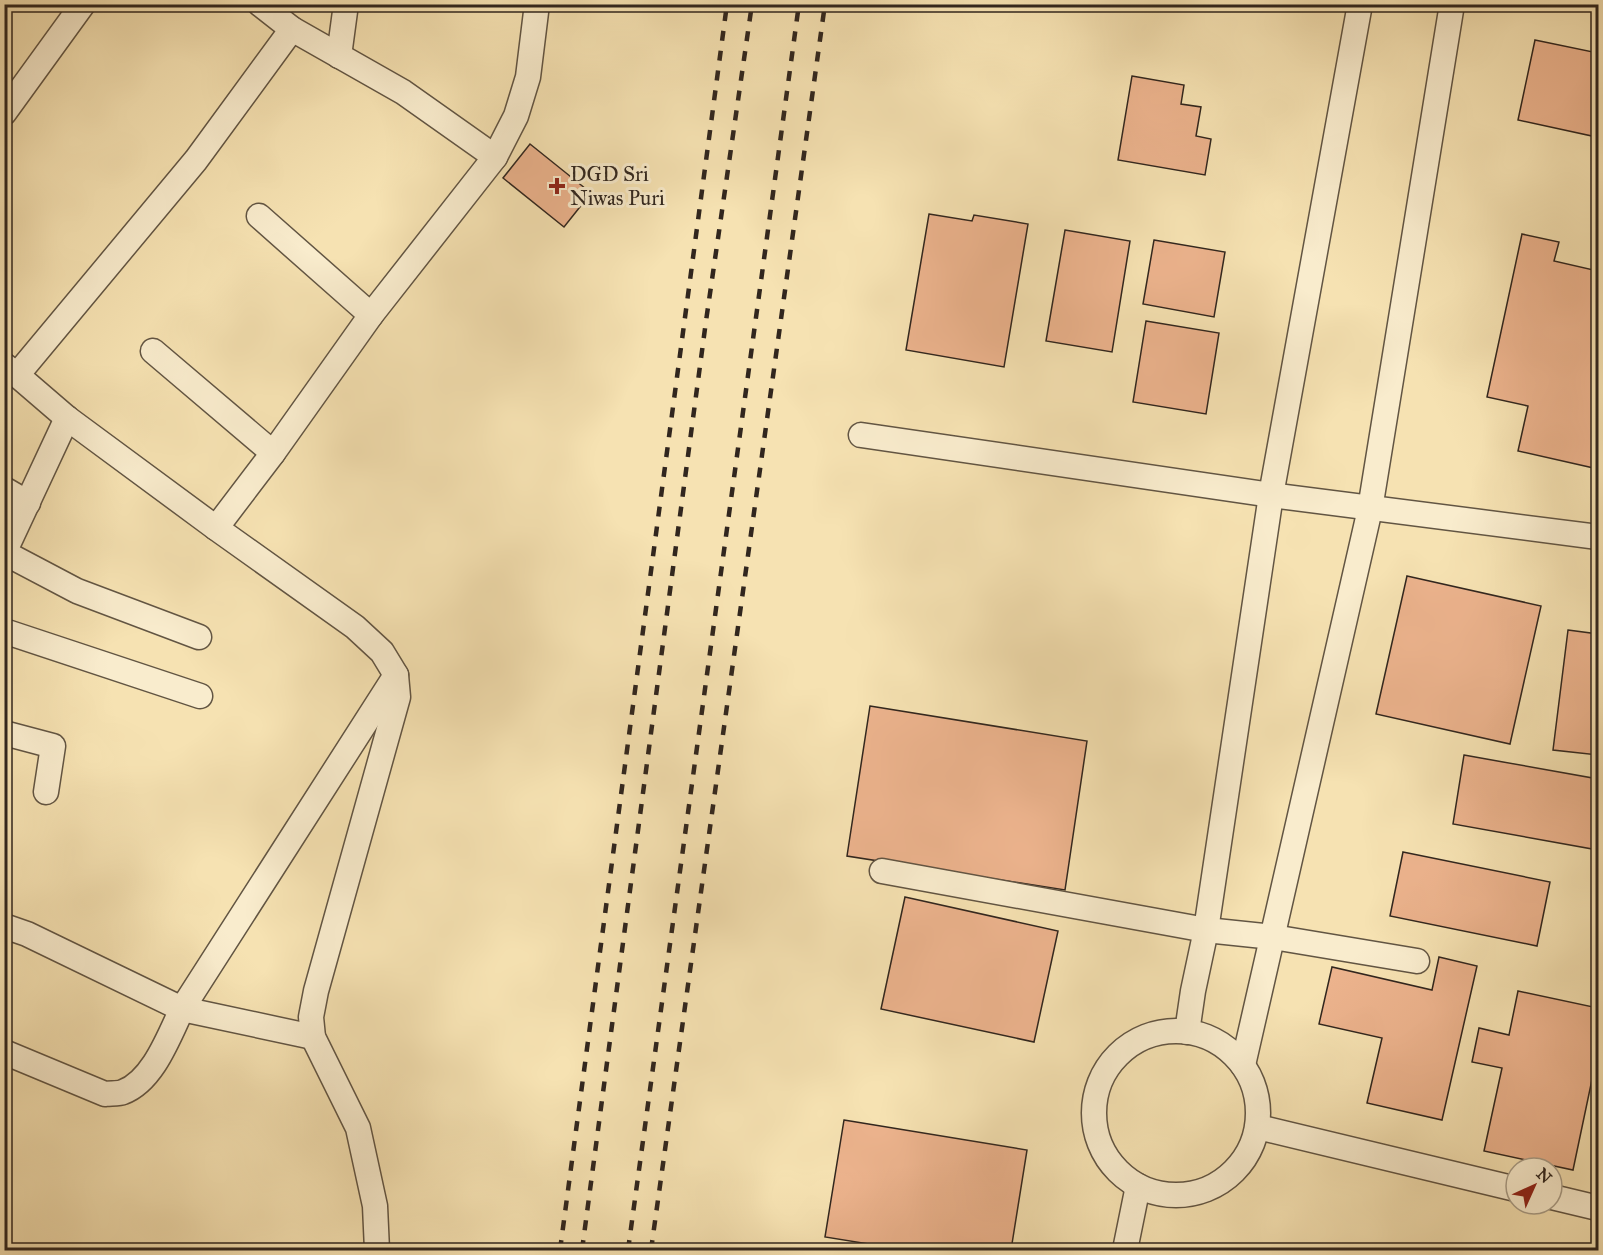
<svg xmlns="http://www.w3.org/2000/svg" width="1603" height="1255" font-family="'IM FELL Great Primer',serif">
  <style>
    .building { fill: #ecb38d; stroke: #31261e; stroke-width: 1.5 }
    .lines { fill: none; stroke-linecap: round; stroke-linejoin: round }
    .minor-casing { stroke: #625543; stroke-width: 27 }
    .minor { stroke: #f9eccd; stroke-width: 24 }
    .rail { stroke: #31261e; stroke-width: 4.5; stroke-dasharray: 10 10; stroke-linecap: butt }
    .poi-dot { fill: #8f2418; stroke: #f9eccd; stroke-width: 2 }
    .labels { text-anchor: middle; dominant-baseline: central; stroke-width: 6; stroke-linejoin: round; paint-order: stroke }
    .poi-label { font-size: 21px; fill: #31261e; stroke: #f9eccd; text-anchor: start }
  </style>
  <rect width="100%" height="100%" fill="#f6e2b2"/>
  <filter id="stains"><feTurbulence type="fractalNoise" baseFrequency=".00333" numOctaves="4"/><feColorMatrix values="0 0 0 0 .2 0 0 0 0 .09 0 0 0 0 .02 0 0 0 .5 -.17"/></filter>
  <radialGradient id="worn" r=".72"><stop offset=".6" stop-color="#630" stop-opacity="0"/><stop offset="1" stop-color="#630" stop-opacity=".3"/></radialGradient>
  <g class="building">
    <path d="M 1535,40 L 1598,53 L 1598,106 L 1592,136 L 1518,120 Z"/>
    <path d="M 1132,76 L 1184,85 L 1181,104 L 1201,107 L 1196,136 L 1211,139 L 1205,175 L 1118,160 Z"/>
    <path d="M 530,144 L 591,193 L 564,227 L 503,178 Z"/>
    <path d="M 929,214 L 972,221 L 974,215 L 1028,224 L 1004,367 L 906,350 Z"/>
    <path d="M 1065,230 L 1130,241 L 1112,352 L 1046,341 Z"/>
    <path d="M 1522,234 L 1559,242 L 1554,261 L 1598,271 L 1598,469 L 1518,451 L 1528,406 L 1487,397 Z"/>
    <path d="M 1154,240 L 1225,252 L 1214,317 L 1143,304 Z"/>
    <path d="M 1146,321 L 1219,333 L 1206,414 L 1133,402 Z"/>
    <path d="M 1407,576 L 1541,606 L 1510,744 L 1376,714 Z"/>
    <path d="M 1568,630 L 1598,634 L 1598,755 L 1553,750 Z"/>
    <path d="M 870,706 L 1087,741 L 1065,890 L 847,856 Z"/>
    <path d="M 1464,755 L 1598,779 L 1598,850 L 1453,824 Z"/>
    <path d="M 1403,852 L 1550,882 L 1537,946 L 1390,916 Z"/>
    <path d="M 905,897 L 1058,931 L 1034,1042 L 881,1009 Z"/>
    <path d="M 1439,957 L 1477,966 L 1442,1120 L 1367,1103 L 1382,1038 L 1319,1024 L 1332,967 L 1432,990 Z"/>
    <path d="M 1518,991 L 1598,1008 L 1598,1051 L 1573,1170 L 1484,1151 L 1502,1068 L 1472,1062 L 1479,1028 L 1509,1035 Z"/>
    <path d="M 844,1120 L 1027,1150 L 1011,1250 L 906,1250 L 825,1237 Z"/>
  </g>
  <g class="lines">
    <defs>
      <g id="minor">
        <path d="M 260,4 L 292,29 L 403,92 L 495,157"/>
        <path d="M 339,56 L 346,4"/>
        <path d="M 4,113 L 83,4"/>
        <path d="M 259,216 L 371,315"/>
        <path d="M 153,351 L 273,453"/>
        <path d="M 4,365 L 17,375 L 67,418 L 216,528 L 355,627 L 382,652 L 396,675 L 398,697 L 316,991 L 311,1017 L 313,1037 L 358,1128 L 375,1206 L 377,1250"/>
        <path d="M 17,375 L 196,160 L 292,29"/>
        <path d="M 861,435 L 1271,495 L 1598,537"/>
        <path d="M 4,489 L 28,503"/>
        <path d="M 216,528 L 273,453 L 371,315 L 495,157 L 516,116 L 528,77 L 537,4"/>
        <path d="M 4,553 L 67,418"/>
        <path d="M 5,553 L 77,591 L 199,637"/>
        <path d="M 4,631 L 200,696"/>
        <path d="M 4,733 L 53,746 L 46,792"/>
        <path d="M 882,871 L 1206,930 L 1273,937 L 1417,961"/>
        <path d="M 4,926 L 27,934 L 182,1009 L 313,1037"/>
        <circle cx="1176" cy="1113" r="82"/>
        <path d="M 1187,1032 L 1193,991 L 1206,930 L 1271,495 L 1360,4"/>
        <path d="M 4,1052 L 105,1094 C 110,1093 118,1094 123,1092 C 153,1081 169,1036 182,1009 L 396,675"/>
        <path d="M 1243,1065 L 1370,509 L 1452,4"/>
        <path d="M 1258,1127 L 1516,1189"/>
        <path d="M 1552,1197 L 1598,1208"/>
        <path d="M 1125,1250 L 1138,1186"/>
      </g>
    </defs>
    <use href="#minor" class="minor-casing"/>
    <use href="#minor" class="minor"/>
    <g class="rail">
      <path d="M 560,1250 L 727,4"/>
      <path d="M 582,1250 L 706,321 L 752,4"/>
      <path d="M 628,1250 L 799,4"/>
      <path d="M 651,1250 L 825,4"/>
    </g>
  </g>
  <path class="poi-dot" d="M554 177h6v6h6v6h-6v6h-6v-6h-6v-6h6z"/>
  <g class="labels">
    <g class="poi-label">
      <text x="570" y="174">DGD Sri<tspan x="570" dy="24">Niwas Puri</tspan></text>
    </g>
  </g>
  <rect width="1603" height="1255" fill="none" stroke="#f6e2b2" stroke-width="24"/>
  <rect x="6" y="6" width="1591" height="1243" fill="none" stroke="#31261e" stroke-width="3"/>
  <rect x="12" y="12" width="1579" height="1231" fill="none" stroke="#31261e" stroke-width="1.5"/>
  <g transform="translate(1534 1186) rotate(45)"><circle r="28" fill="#f9eccd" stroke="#a99d87" stroke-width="1.5"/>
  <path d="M0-4.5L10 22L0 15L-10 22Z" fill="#8f2418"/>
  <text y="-9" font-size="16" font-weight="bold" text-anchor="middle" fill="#31261e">N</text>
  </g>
  <rect width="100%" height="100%" filter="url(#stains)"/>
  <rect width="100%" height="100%" fill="url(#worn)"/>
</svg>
